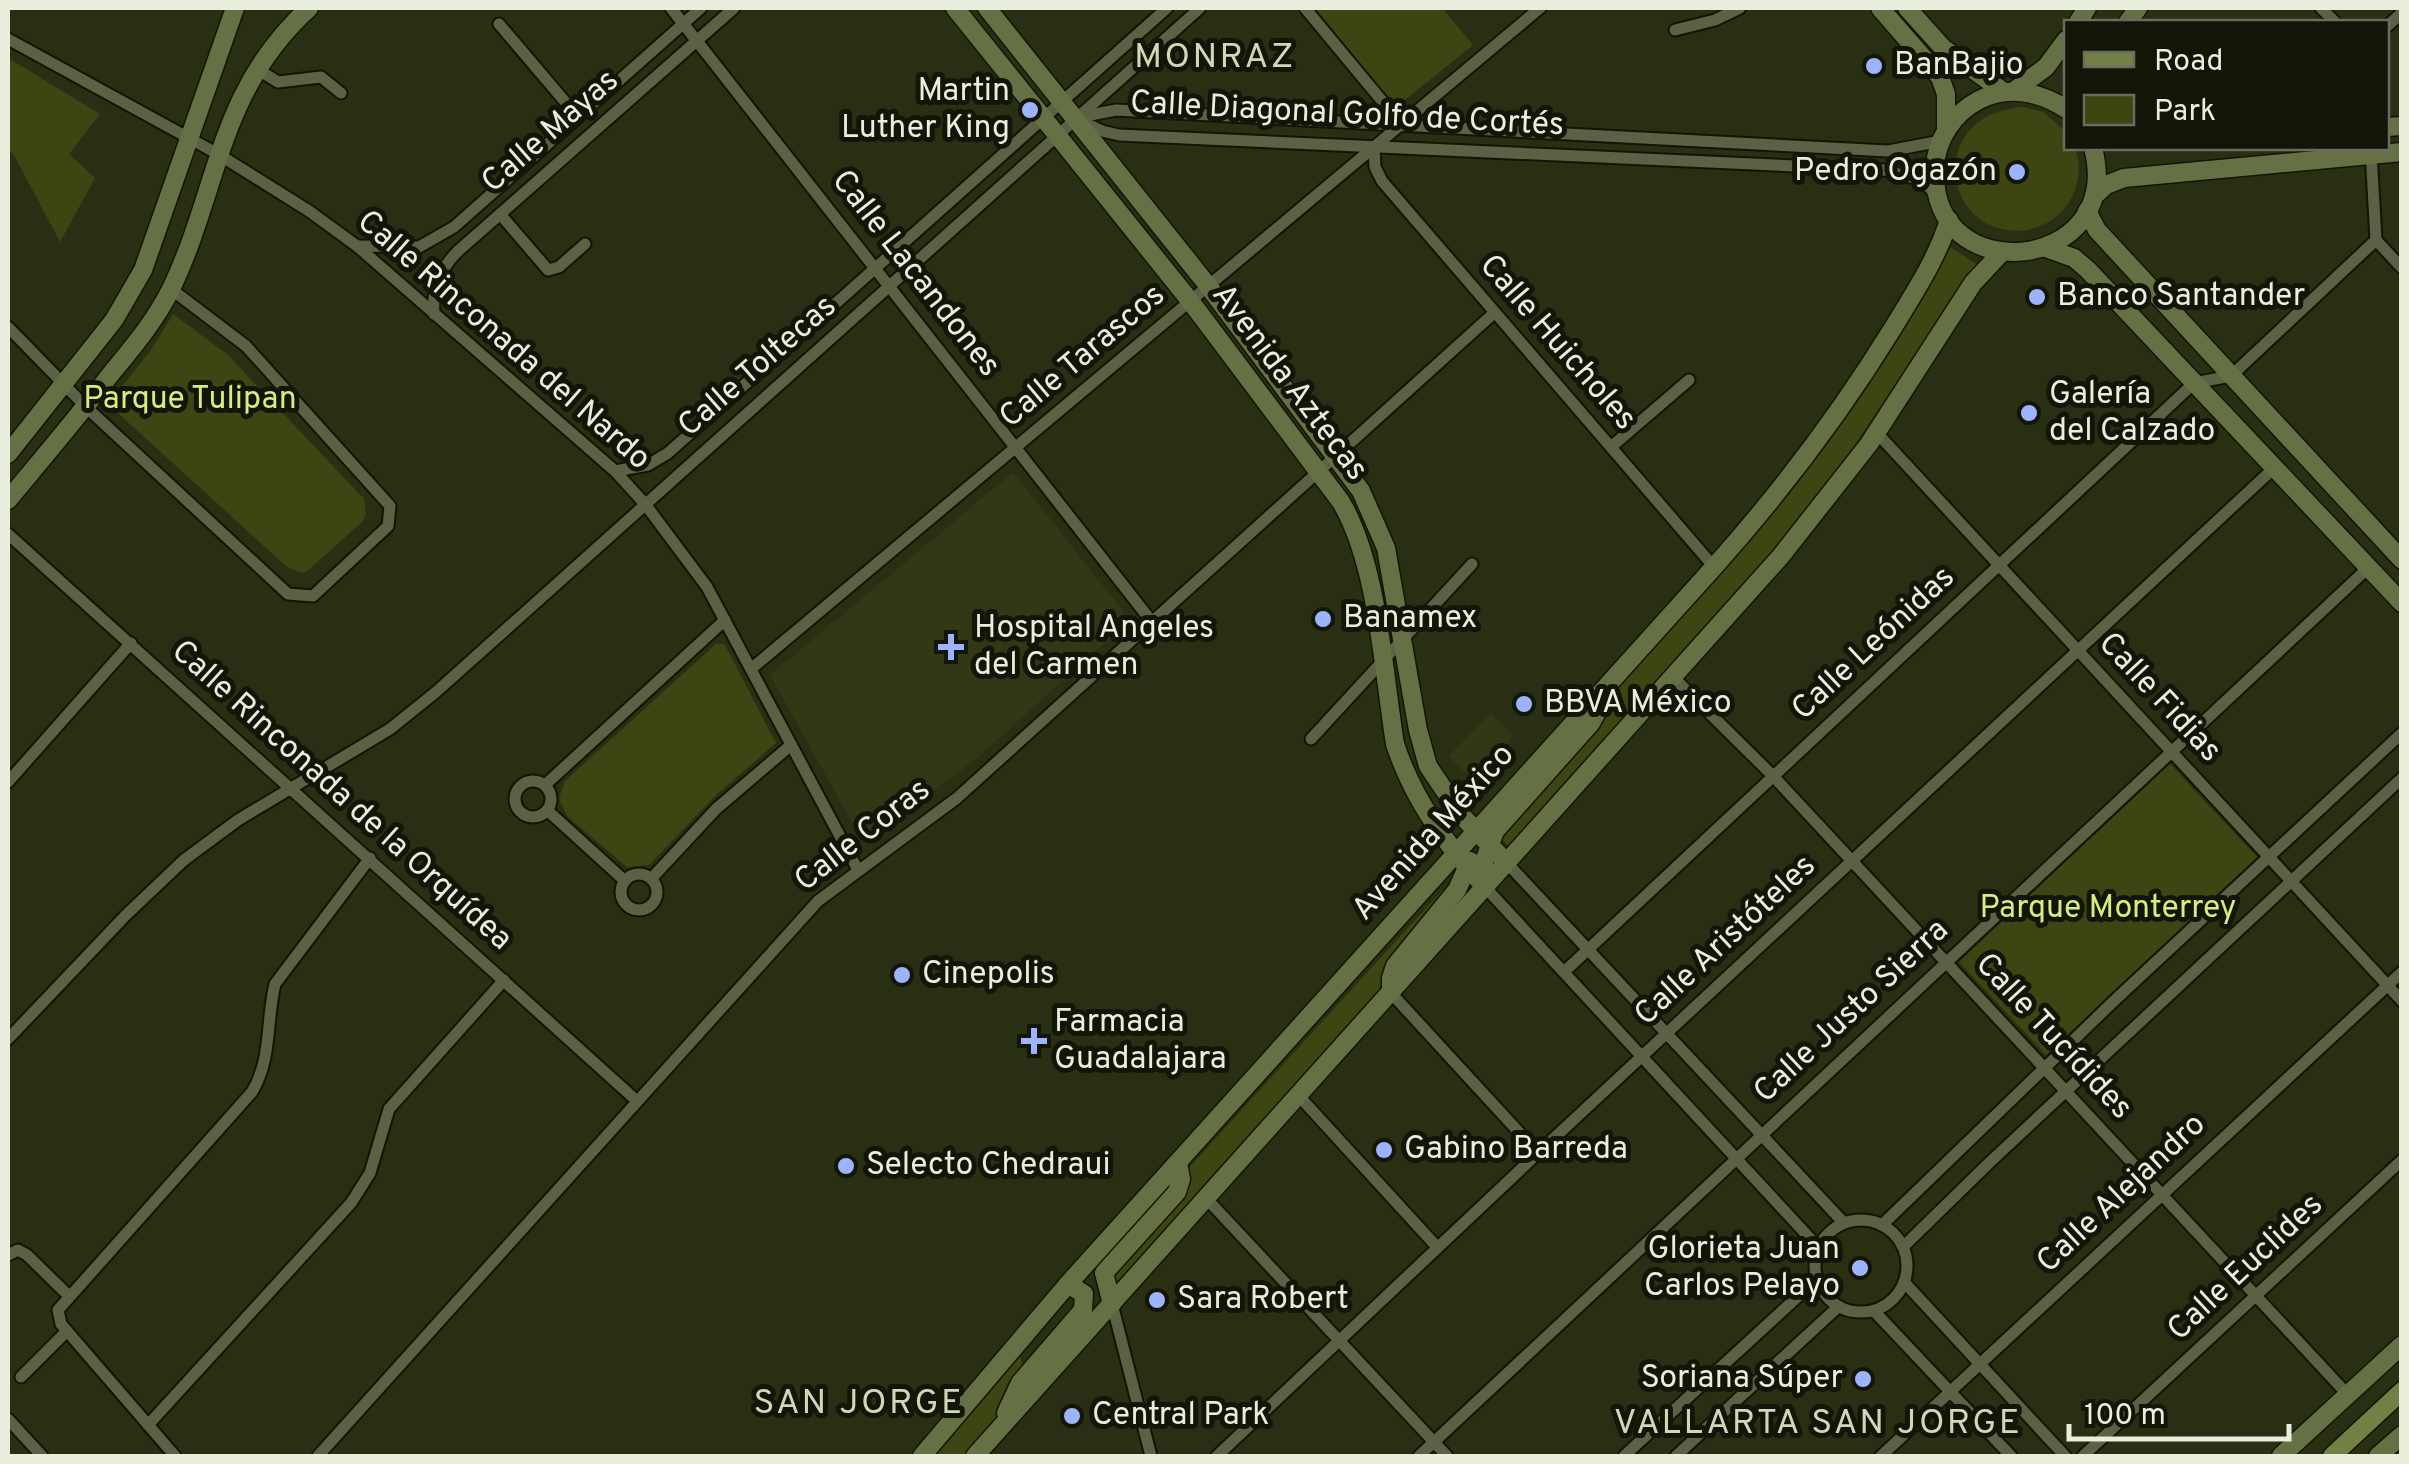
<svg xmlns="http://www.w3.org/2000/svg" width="2409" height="1464" font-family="Overpass,sans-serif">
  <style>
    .built { fill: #303815 }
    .green { fill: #3d4613 }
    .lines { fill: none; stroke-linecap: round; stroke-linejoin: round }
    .street-casing { stroke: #121600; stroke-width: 15 }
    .secondary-casing { stroke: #121600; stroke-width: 21 }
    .primary-casing { stroke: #121600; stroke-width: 21 }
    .street { stroke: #5a6144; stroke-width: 11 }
    .secondary { stroke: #667045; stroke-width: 18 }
    .primary { stroke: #738045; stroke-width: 18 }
    .poi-dot { fill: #9cb4fd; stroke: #131509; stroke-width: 4 }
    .labels { text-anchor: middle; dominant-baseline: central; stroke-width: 10; stroke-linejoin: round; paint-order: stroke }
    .poi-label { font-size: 32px; fill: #e9eedd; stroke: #131509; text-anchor: start }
    .street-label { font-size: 32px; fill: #e9eedd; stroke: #131509 }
    .park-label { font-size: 32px; fill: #d5ee7d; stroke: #131509 }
    .neighbourhood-label { font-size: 35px; letter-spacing: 2.5px; fill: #d0d9b7; stroke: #131509 }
  </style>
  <rect width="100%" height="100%" fill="#292f13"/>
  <g class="built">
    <path d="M 1013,472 L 1130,620 L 976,759 L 864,844 L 770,675 Z"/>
    <path d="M 1491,713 L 1513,735 L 1477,784 L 1448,757 Z"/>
  </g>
  <g class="green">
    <path d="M 1313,8 L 1442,8 L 1473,45 L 1395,108 Z"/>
    <path d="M 8,58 L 100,114 L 69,154 L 95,178 L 60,242 L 14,155 L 8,150 Z"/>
    <path d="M 2023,107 L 2043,112 L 2066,132 L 2066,148 L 2075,148 C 2082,167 2079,190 2066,206 C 2057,219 2042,227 2027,230 C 1942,241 1923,114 2023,107 Z"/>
    <path d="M 1950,247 L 1976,264 L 1827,486 L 1719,615 L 1512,849 L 1497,835 L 1563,762 L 1610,699 L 1613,688 L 1744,546 L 1826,437 Z"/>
    <path d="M 173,314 L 228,355 L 364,499 L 366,514 L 362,522 L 311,568 L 303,573 L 287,567 L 108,404 L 151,350 Z"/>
    <path d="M 716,644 L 724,644 L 727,649 L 776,743 L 716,795 L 649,865 L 627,867 L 567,816 L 559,798 L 565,781 Z"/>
    <path d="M 2170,764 L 2257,857 L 2046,1055 L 1959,962 Z"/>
    <path d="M 1447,885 L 1451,886 L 1394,963 L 1378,991 L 1329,1051 L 1117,1287 L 1109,1279 L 1185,1172 Z"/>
    <path d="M 1017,1349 L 1025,1371 L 993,1431 L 971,1456 L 928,1456 Z"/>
  </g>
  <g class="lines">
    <defs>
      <g id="street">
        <path d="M 671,8 L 1152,622"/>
        <path d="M 1305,8 L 1402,125"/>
        <path d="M 2321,8 L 2335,22"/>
        <path d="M 499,24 L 578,117"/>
        <path d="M 2386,27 L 2402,13"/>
        <path d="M 1675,30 L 1715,20 L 1740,8"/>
        <path d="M 8,39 L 218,154 L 309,211 L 357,246 L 615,471 L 645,504 L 707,587 L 858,870"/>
        <path d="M 257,69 L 278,82 L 321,77 L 341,93"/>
        <path d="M 1080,117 L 1116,110 L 1888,151 L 1941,141"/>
        <path d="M 1079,120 L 1102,131 L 1119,135 L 1884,170 L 1922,180 L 1938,197"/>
        <path d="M 1374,148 L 1375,167 L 1382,181 L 1714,567"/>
        <path d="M 2371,152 L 2376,240 L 2402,268"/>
        <path d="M 500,214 L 548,270 L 559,267 L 585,244"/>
        <path d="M 357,246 L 419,247 L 454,227 L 701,8"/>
        <path d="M 434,314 C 432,288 439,271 457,252 L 734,8"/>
        <path d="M 8,327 L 86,407 L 288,594 L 313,596 L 388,526 L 390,506 L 246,346 L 171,289"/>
        <path d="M 1877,433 L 2402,1001"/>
        <path d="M 1611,447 L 1689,380"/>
        <path d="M 615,471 L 648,465 L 668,453 L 1167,8"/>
        <path d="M 8,534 L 637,1101"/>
        <path d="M 751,669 L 1540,8"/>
        <path d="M 1673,677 L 1773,776 L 2348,1395"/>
        <path d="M 1311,739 L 1472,564"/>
        <circle cx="533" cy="799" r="18"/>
        <path d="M 8,782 L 131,643"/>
        <path d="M 545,785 L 725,620"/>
        <path d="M 547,810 L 625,881"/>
        <path d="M 1506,862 L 1844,1223"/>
        <circle cx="639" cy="892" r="18"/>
        <path d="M 651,879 L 716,809 L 791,745"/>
        <path d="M 1484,886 L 1818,1247"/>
        <path d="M 1564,972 L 2194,383 L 2231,376 L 2376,240"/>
        <path d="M 1391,993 L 1538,1153"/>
        <path d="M 8,1039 L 126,915 L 184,860 L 238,820 L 390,729 L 436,692 L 1200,8"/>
        <path d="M 1298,1095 L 1437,1247"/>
        <path d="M 1206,1198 L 1447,1456"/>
        <circle cx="1861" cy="1266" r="46"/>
        <path d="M 1882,1225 L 2116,999 L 2402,733"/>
        <path d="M 1903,1247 L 1990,1162 L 2402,778"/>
        <path d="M 8,1255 L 18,1250 L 27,1255 L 69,1296"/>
        <path d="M 1904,1282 L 2065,1456"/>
        <path d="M 1112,1304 L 1151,1456"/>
        <path d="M 1874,1311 L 2011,1456"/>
        <path d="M 21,1377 L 67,1331"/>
        <path d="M 8,1419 L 42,1456"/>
        <path d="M 148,1425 L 351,1203 L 370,1173 L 389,1109 L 504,980"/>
        <path d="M 175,1456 L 61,1324 L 58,1310 L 252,1092 C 272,1059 266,1021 275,984 L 370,858"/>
        <path d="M 318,1456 L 818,901 L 957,798 L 1494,313"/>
        <path d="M 1217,1456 L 1538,1153 L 2274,468"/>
        <path d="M 1419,1456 L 2368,568"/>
        <path d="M 1624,1456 L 1816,1280"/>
        <path d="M 1676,1456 L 1838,1307"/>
        <path d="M 1881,1456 L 2402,972"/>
        <path d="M 2083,1456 L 2402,1160"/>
      </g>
      <g id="secondary">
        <path d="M 955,8 L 1191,302 L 1341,502 C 1378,565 1383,670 1395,744 C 1413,799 1445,843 1484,886"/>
        <path d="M 987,8 L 1209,287 L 1361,491 L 1386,548 L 1418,730 L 1428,766 L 1461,815 L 1506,862"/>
        <path d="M 1880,8 L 1940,77 L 1946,94 L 1946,131"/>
        <path d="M 1907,8 L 1943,48 L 2004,92"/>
        <path d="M 2078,22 L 2087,8"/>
        <path d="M 2128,22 L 2138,8"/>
        <path d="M 2014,91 L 2046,67 L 2066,40"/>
        <path d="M 2066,109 C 2040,92 2009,85 1979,100 C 1954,113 1936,139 1935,168 C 1929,293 2126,272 2093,148"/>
        <path d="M 2386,127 L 2402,126"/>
        <path d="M 2094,196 L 2106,185 L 2124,178 L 2402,152"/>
        <path d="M 2087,211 L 2097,230 L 2402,560"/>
        <path d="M 2046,248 L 2074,258 L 2088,270 L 2402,603"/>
        <path d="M 8,454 L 114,320 L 143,270 L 235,8"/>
        <path d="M 8,500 C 42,459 77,418 110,375 C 133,347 156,320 172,287 C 220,185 218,91 309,8"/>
        <path d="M 1484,886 L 1484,862 L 1495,831 L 1591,723 L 1602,703"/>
        <path d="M 1391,993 L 1391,978 L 1395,966 L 1457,890 L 1470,861"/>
        <path d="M 1112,1304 L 1104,1273 L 1177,1192 L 1181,1179 L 1178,1163"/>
        <path d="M 1006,1413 L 1020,1383 L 1083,1310 L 1084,1294 L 1068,1284"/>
        <path d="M 922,1456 L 1068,1284 L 1714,567 C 1781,492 1840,414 1893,328 C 1914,293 1937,259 1949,220"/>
        <path d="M 975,1456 L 1781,556 L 1869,444 L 1973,283 L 2001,253"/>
        <path d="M 2281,1456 L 2402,1345"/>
        <path d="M 2378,1456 L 2402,1435"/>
      </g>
      <path id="primary" d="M 2332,1456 L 2402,1391"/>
    </defs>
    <use href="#street" class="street-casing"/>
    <use href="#secondary" class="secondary-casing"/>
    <use href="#primary" class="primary-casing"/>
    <use href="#street" class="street"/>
    <use href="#secondary" class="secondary"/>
    <use href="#primary" class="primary"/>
  </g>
  <g class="poi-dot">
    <circle cx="1874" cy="66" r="10"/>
    <circle cx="1030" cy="110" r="10"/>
    <circle cx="2017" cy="172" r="10"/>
    <circle cx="2037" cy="297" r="10"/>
    <circle cx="2029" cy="413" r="10"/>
    <circle cx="1323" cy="619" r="10"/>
    <path d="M946 632h10v10h10v10h-10v10h-10v-10h-10v-10h10z"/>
    <circle cx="1524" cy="704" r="10"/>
    <circle cx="902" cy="975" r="10"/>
    <path d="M1029 1026h10v10h10v10h-10v10h-10v-10h-10v-10h10z"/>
    <circle cx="1384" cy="1150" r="10"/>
    <circle cx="846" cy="1166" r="10"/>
    <circle cx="1860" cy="1268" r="10"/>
    <circle cx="1157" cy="1300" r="10"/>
    <circle cx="1863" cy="1379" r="10"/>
    <circle cx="1072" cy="1416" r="10"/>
  </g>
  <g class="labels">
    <g class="poi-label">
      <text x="1894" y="66">BanBajio</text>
      <text x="1010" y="92" text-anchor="end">Martin<tspan x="1010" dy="37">Luther King</tspan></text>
      <text x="1997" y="172" text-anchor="end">Pedro Ogazón</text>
      <text x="2057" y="297">Banco Santander</text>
      <text x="2049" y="395">Galería<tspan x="2049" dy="37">del Calzado</tspan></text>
      <text x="1343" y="619">Banamex</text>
      <text x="974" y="629">Hospital Angeles<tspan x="974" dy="37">del Carmen</tspan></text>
      <text x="1544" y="704">BBVA México</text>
      <text x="922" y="975">Cinepolis</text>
      <text x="1054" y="1023">Farmacia<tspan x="1054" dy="37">Guadalajara</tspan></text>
      <text x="1404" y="1150">Gabino Barreda</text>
      <text x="866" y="1166">Selecto Chedraui</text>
      <text x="1840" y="1250" text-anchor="end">Glorieta Juan<tspan x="1840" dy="37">Carlos Pelayo</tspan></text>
      <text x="1177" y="1300">Sara Robert</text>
      <text x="1843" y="1379" text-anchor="end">Soriana Súper</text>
      <text x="1092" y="1416">Central Park</text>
    </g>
    <g class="street-label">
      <text transform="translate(1347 115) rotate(3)">Calle Diagonal Golfo de Cortés</text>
      <text transform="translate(551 132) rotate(-41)">Calle Mayas</text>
      <text transform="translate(915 274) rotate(52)">Calle Lacandones</text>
      <text transform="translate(503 341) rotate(41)">Calle Rinconada del Nardo</text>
      <text transform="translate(1557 343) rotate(49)">Calle Huicholes</text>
      <text transform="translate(1083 357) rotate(-40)">Calle Tarascos</text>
      <text transform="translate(758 367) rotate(-41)">Calle Toltecas</text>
      <text transform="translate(1289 383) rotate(53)">Avenida Aztecas</text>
      <text transform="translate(1874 644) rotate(-43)">Calle Leónidas</text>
      <text transform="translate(2159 698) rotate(47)">Calle Fidias</text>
      <text transform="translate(341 796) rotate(42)">Calle Rinconada de la Orquídea</text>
      <text transform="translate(1434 833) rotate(-48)">Avenida México</text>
      <text transform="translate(863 836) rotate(-38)">Calle Coras</text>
      <text transform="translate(1726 941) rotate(-43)">Calle Aristóteles</text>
      <text transform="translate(1852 1012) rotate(-43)">Calle Justo Sierra</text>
      <text transform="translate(2053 1037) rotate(47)">Calle Tucídides</text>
      <text transform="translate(2122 1194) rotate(-43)">Calle Alejandro</text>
      <text transform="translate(2246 1268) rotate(-43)">Calle Euclides</text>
    </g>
    <g class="park-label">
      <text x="190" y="400">Parque Tulipan</text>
      <text x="2108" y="909">Parque Monterrey</text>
    </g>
    <g class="neighbourhood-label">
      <text x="1215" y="58">MONRAZ</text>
      <text x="859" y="1404">SAN JORGE</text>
      <text x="1818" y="1424">VALLARTA SAN JORGE</text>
    </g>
  </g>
  <rect width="2409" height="1464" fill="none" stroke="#e9eedd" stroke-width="20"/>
  <rect x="2064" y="20" width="325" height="130" fill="#131509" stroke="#696c5e" stroke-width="2.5"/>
  <rect x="2084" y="52" width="50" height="15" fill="#738045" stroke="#696c5e" stroke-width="2.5"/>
  <text x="2154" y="70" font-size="30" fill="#e9eedd">Road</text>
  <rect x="2084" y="95" width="50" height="30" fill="#3d4613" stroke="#696c5e" stroke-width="2.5"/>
  <text x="2154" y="120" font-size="30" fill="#e9eedd">Park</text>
  <path d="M2069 1424v15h220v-15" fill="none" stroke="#e9eedd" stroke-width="5"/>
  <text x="2084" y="1424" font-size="30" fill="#e9eedd" stroke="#131509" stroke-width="8" paint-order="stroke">100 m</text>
</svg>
